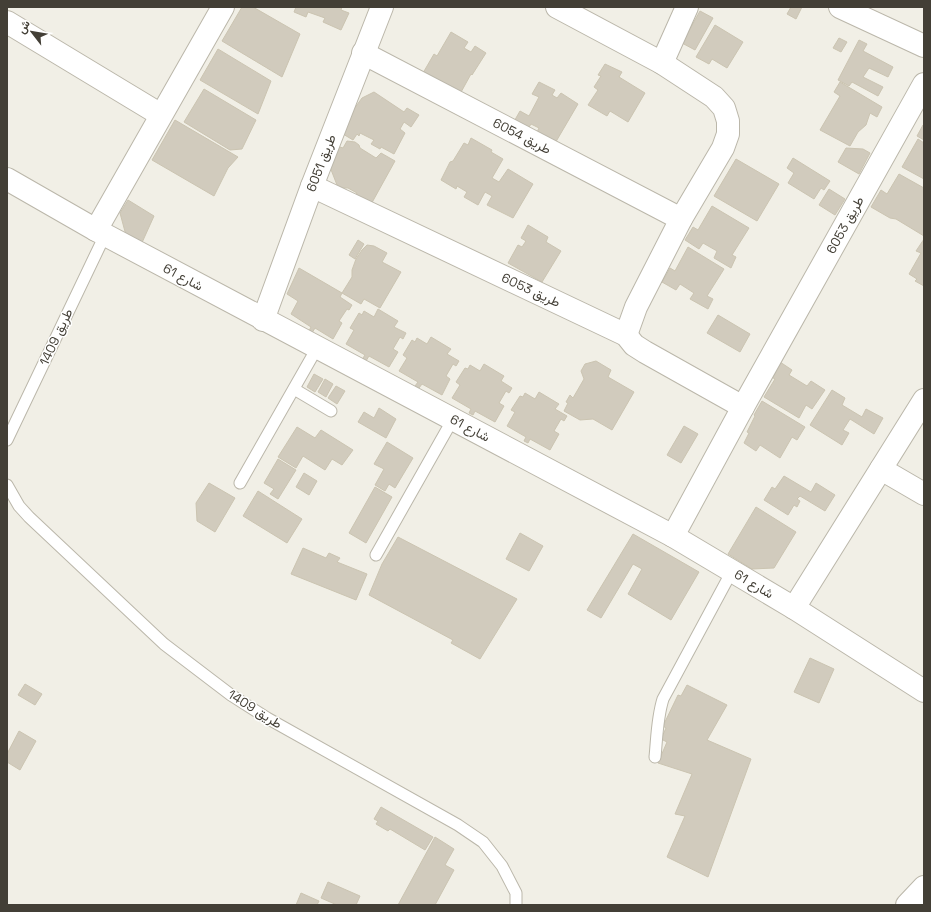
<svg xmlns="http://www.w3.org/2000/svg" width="931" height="912" font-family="'Space Grotesk',Vazirmatn,sans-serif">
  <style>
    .building { fill: #d1cbbd; stroke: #cbc4b1 }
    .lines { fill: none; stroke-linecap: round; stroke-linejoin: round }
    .service-casing { stroke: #bbb7aa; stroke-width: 13 }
    .minor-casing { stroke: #bbb7aa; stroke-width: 24 }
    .tertiary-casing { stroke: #bbb7aa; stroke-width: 24 }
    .service { stroke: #fff; stroke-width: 11 }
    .minor { stroke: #fff; stroke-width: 22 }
    .tertiary { stroke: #fff; stroke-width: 22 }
    .labels { text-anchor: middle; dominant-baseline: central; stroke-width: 3; stroke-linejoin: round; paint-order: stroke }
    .street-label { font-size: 13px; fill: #433f36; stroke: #fff }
  </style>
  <rect width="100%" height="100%" fill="#f1efe6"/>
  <g class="building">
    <path d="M 242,7 L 253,7 L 300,34 L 282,77 L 222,41 Z"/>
    <path d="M 296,7 L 342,7 L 341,10 L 349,13 L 341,30 L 323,22 L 325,18 L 308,12 L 306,17 L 294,12 Z"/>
    <path d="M 791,7 L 802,7 L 796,19 L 787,14 Z"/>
    <path d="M 700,11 L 713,18 L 695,50 L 682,43 Z"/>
    <path d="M 715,25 L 743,42 L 727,68 L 712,59 L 709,64 L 696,57 Z"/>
    <path d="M 451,32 L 468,42 L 464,48 L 471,52 L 475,46 L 486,53 L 472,75 L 471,74 L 460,94 L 423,73 L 434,54 L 437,56 Z"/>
    <path d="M 839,38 L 847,42 L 841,52 L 833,48 Z"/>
    <path d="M 859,40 L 867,44 L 863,51 L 893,67 L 888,77 L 869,68 L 863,77 L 883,87 L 878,96 L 852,82 L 849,86 L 838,80 Z"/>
    <path d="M 218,49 L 271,81 L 258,114 L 200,80 Z"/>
    <path d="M 605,64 L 622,72 L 619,77 L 645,93 L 628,122 L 610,111 L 607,116 L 588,105 L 598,90 L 594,87 L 601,76 L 598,75 Z"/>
    <path d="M 539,82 L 555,90 L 552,95 L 557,98 L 561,93 L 578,104 L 554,145 L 536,134 L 539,128 L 531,124 L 526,132 L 512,125 L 520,111 L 529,116 L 539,97 L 532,94 Z"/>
    <path d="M 840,82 L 882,107 L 877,117 L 870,113 L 866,125 L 858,132 L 850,146 L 820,130 L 840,96 L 834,92 Z"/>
    <path d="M 204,89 L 256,120 L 242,149 L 230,150 L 184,122 Z"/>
    <path d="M 374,92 L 404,112 L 407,108 L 419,115 L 411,127 L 404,122 L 400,129 L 405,133 L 394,154 L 381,147 L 380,149 L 371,144 L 374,140 L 360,133 L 359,136 L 357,134 L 353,140 L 338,131 L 362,98 Z"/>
    <path d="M 175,120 L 238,157 L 228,168 L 214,196 L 152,160 Z"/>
    <path d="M 923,125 L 924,126 L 924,140 L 917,136 Z"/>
    <path d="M 471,138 L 492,150 L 491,152 L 503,159 L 492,178 L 499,182 L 508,169 L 533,184 L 513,218 L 487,205 L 492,196 L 485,192 L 478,205 L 464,197 L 467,192 L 457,186 L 456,189 L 441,180 L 450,162 L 453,161 L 464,143 L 468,145 Z"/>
    <path d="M 918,139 L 924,143 L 924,179 L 902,167 Z"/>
    <path d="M 347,141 L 355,142 L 359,145 L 360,148 L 376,158 L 381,153 L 395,161 L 369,208 L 353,200 L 357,193 L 348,188 L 343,188 L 337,185 L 330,167 L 333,162 L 332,160 L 340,147 L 343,148 Z"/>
    <path d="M 846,148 L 863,149 L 870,153 L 859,174 L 838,162 Z"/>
    <path d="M 793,158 L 830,181 L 824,190 L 821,188 L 814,199 L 788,183 L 794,173 L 787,168 Z"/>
    <path d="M 736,159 L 779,184 L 757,221 L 714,196 Z"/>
    <path d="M 899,174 L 924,188 L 924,236 L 896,219 L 890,218 L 871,207 L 881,190 L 887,194 Z"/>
    <path d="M 829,189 L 845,199 L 835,215 L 819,205 Z"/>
    <path d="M 128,200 L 154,216 L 140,247 L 127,239 L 120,213 Z"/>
    <path d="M 712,206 L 749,228 L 732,255 L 736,257 L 731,268 L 714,258 L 717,251 L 703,243 L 699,249 L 685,240 L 693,227 L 698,230 Z"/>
    <path d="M 528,225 L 548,237 L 546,242 L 561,251 L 542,282 L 508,263 L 518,245 L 522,247 L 526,241 L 521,238 Z"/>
    <path d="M 924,239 L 924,286 L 915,281 L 917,279 L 909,274 L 921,253 L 916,251 Z"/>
    <path d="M 358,240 L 364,244 L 355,259 L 349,255 Z"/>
    <path d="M 367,245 L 374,246 L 387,253 L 382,262 L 401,272 L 380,308 L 364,299 L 361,304 L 342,293 L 352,277 L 352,270 L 356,259 L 362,250 Z"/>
    <path d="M 688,247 L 724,269 L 707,296 L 713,299 L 708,309 L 690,299 L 694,293 L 680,284 L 676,290 L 662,282 L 670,268 L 675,271 Z"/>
    <path d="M 299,268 L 342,293 L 340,297 L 352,305 L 349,310 L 347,309 L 339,321 L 342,323 L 333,339 L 315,328 L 312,333 L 309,331 L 311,327 L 291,314 L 298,301 L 287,294 Z"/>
    <path d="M 378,309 L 398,321 L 394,327 L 406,333 L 403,339 L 400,337 L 393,349 L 398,352 L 389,367 L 369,356 L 366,361 L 363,358 L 365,355 L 346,344 L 354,330 L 350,328 L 359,313 L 362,315 L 364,311 L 374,317 Z"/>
    <path d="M 718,315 L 750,334 L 740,352 L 707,333 Z"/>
    <path d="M 431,337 L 451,349 L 447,354 L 459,361 L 456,366 L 453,364 L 446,376 L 450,379 L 442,395 L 422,384 L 419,388 L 415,386 L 418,382 L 399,371 L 407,358 L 403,355 L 412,340 L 415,342 L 417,338 L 427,344 Z"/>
    <path d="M 777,360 L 792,370 L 789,375 L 807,386 L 811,381 L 825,390 L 812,409 L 806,405 L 799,418 L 764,397 L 775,379 L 768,375 Z"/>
    <path d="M 596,361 L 611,370 L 608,377 L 634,392 L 612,430 L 593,419 L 580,420 L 564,411 L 568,403 L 566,402 L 570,395 L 573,398 L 584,379 L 581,371 L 585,364 Z"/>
    <path d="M 484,364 L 504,376 L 501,381 L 512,388 L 509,393 L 506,391 L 499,403 L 504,406 L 495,422 L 475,411 L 473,415 L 469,413 L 471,409 L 452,398 L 460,385 L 456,382 L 465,368 L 468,369 L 470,365 L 480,371 Z"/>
    <path d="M 314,374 L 323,379 L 315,392 L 307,387 Z"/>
    <path d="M 325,379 L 333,384 L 326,397 L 318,392 Z"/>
    <path d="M 336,386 L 345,391 L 337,404 L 328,398 Z"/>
    <path d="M 832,390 L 845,398 L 842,405 L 862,417 L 866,409 L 883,418 L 874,434 L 850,419 L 843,430 L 849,433 L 842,445 L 810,425 Z"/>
    <path d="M 539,392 L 559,404 L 555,409 L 567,416 L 564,421 L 561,419 L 554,431 L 559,434 L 550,450 L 530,439 L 528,443 L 524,441 L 526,437 L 507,426 L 515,412 L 511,410 L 520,396 L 523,397 L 525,393 L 535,399 Z"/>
    <path d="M 762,401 L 805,427 L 797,440 L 792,437 L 780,458 L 760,445 L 756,451 L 744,443 L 749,433 L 747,432 L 755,416 L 754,415 Z"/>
    <path d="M 379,408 L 396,419 L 386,438 L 358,422 L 364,412 L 374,418 Z"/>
    <path d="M 684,426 L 698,434 L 681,463 L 667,455 Z"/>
    <path d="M 297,427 L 315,438 L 321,430 L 353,450 L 342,465 L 332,459 L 325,470 L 303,456 L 296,468 L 278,457 Z"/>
    <path d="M 387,442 L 413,458 L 395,488 L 389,484 L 385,491 L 375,485 L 384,469 L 374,464 Z"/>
    <path d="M 278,459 L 296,470 L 278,499 L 270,494 L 274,489 L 264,483 Z"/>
    <path d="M 304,473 L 317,481 L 309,495 L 296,487 Z"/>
    <path d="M 784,476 L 811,492 L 816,483 L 835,495 L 825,511 L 800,496 L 797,499 L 800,501 L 797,507 L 794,505 L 788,515 L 764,500 L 772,487 L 775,489 Z"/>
    <path d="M 209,483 L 235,498 L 215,532 L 197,521 L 196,503 Z"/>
    <path d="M 375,487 L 392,497 L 366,543 L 349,533 Z"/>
    <path d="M 258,491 L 302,519 L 287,543 L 243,516 Z"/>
    <path d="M 756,507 L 796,532 L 774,568 L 752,569 L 728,554 Z"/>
    <path d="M 520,533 L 543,546 L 529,571 L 506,559 Z"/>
    <path d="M 633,534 L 699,572 L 671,620 L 628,594 L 642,569 L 633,564 L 601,618 L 587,610 Z"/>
    <path d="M 398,537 L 517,599 L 480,659 L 451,643 L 453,640 L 369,595 L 382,564 Z"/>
    <path d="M 303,548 L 326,558 L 329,553 L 340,558 L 337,562 L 367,574 L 356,600 L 291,574 Z"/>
    <path d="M 810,658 L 834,669 L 819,703 L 794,692 Z"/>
    <path d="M 25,684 L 42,694 L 35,705 L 18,695 Z"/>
    <path d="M 687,685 L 727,705 L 707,740 L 751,759 L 708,877 L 667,857 L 685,816 L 675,814 L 692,774 L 658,763 L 667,742 L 661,739 L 666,728 L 663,726 L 678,695 L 681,696 Z"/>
    <path d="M 19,731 L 36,741 L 20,770 L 7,762 L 7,754 Z"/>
    <path d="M 381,807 L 433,837 L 425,850 L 390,829 L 388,831 L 376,824 L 378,821 L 374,819 Z"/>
    <path d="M 435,837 L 454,849 L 445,865 L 454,870 L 435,905 L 398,905 Z"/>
    <path d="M 328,882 L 360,896 L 356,905 L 337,905 L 321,898 Z"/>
    <path d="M 301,893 L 319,901 L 317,905 L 296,905 Z"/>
  </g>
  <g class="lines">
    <defs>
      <g id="service">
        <path d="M 294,389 L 331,411"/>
        <path d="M 7,440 L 105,235"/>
        <path d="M 240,483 L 317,348"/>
        <path d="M 7,485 L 19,506 L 29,517 L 164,644 L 231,695 L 267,718 L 458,825 L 483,842 L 502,866 L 516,893 L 516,905"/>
        <path d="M 376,555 L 453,419"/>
        <path d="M 655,757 C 657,737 657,718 663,699 L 732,571"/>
      </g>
      <g id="minor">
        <path d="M 557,7 L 662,63 L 714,97 L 724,108 L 728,121 L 728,134 L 723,148 L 681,219 L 636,307 L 626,335"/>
        <path d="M 840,7 L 924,46"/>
        <path d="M 7,22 L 161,115"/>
        <path d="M 363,53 L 681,219"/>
        <path d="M 662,63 L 687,7"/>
        <path d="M 7,179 L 96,230 L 673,536 L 794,608 L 924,691"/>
        <path d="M 312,186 L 626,335 L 634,345 L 645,352 L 743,407"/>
        <path d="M 96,230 L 223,7"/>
        <path d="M 263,320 L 312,186 L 382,7"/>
        <path d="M 881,469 L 924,494"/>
        <path d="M 673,536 L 743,407 L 924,84"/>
        <path d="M 794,608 L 924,400"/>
      </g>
      <path id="tertiary" d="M 907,905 L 924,887"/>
    </defs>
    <use href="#service" class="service-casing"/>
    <use href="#minor" class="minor-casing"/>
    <use href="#tertiary" class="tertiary-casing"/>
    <use href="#service" class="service"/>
    <use href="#minor" class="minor"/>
    <use href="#tertiary" class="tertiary"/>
  </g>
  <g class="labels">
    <g class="street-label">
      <text transform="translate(522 136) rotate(27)">طريق 6054</text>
      <text transform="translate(321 163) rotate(-69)">طريق 6051</text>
      <text transform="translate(845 225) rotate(-61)">طريق 6053</text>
      <text transform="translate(183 277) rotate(28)">شارع 61</text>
      <text transform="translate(531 290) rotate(25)">طريق 6053</text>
      <text transform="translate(56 337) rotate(-65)">طريق 1409</text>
      <text transform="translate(470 428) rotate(28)">شارع 61</text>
      <text transform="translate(754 584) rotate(31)">شارع 61</text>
      <text transform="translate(255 709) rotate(32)">طريق 1409</text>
    </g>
  </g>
  <rect width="931" height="912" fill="none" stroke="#433f36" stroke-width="16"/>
  <g transform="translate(32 32) rotate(301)" stroke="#ffffff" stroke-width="3" paint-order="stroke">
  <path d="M0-3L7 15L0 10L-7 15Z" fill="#433f36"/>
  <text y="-6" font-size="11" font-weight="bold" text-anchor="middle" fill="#433f36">ش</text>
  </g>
</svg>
